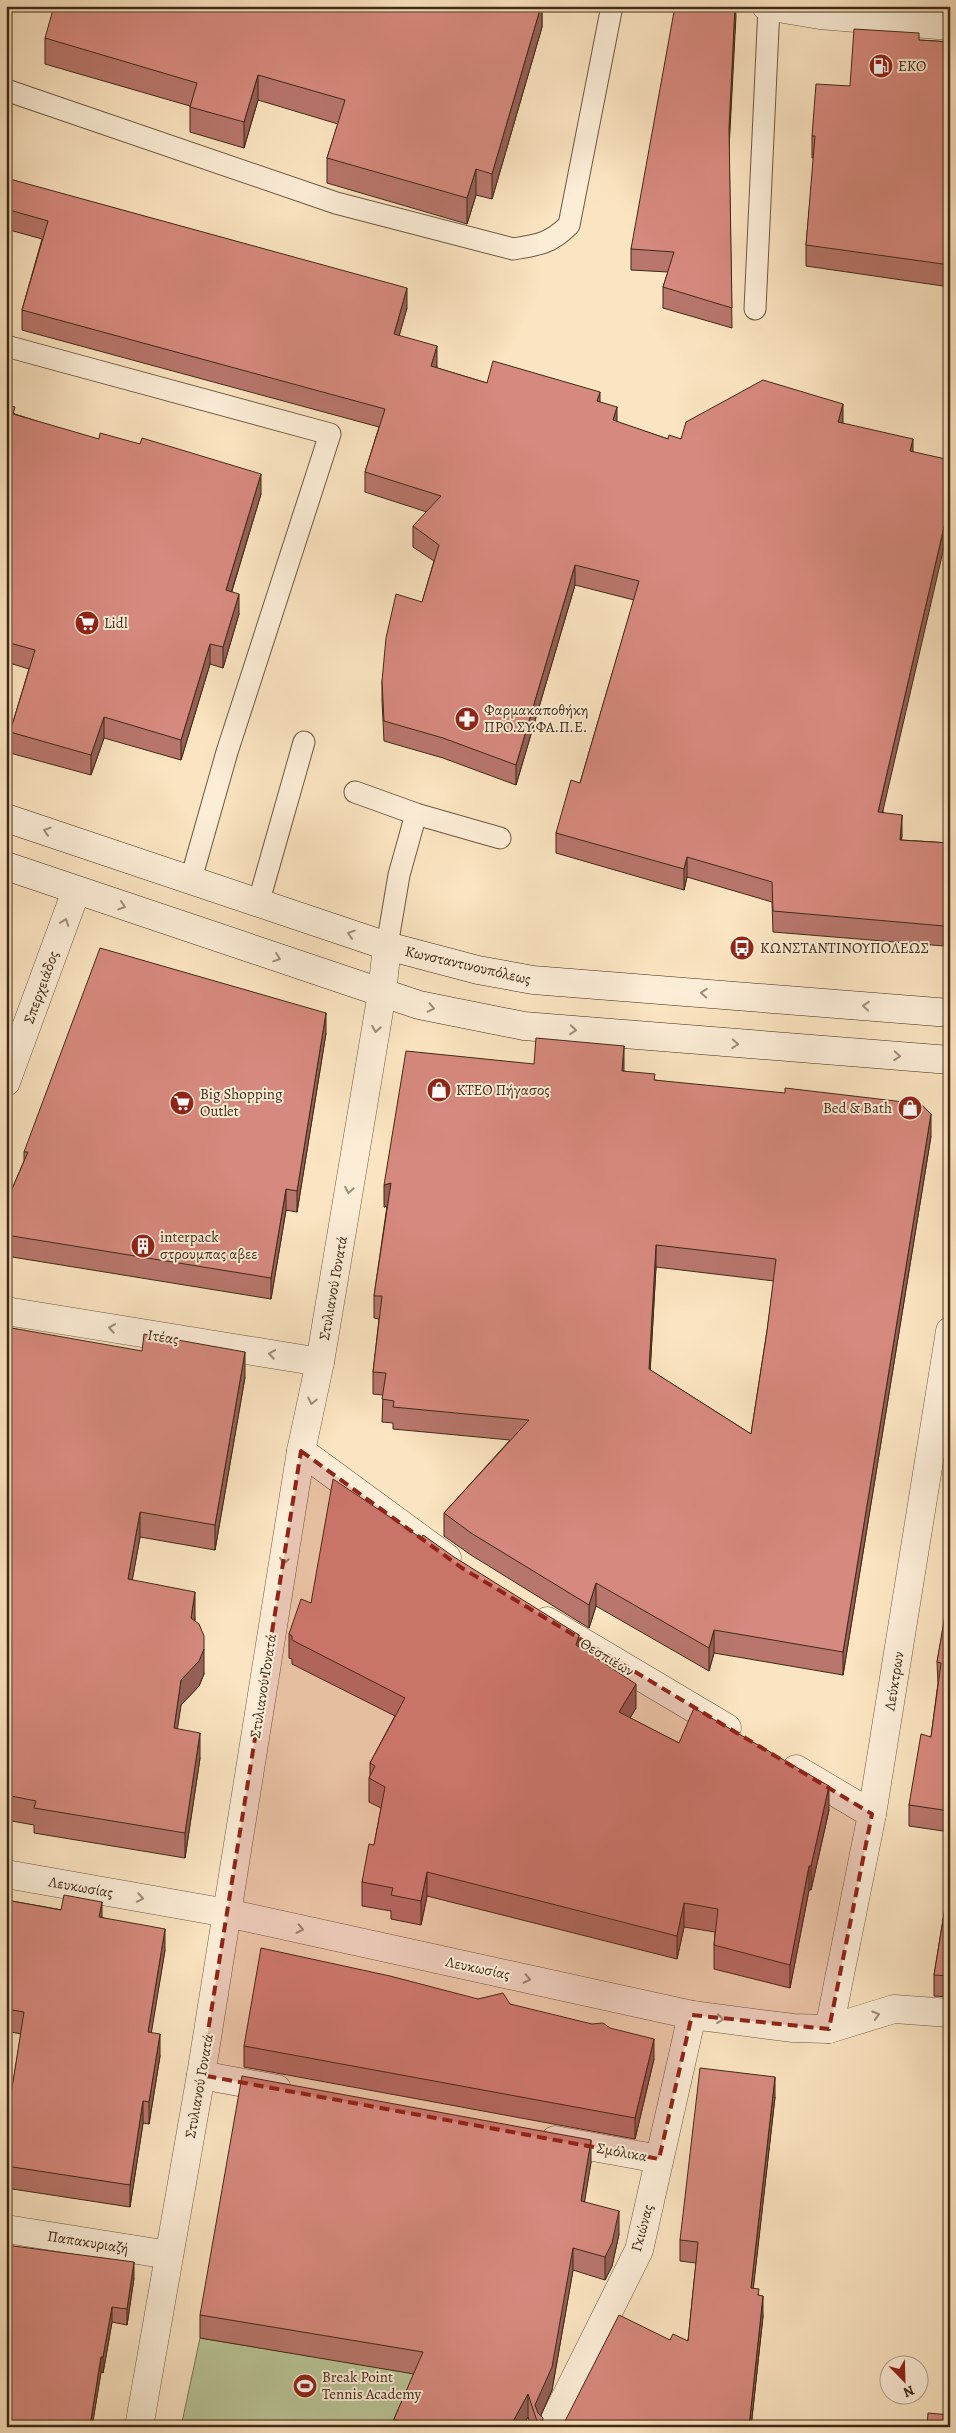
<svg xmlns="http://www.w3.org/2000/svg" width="956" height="2433" font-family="Alegreya,serif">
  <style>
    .green { fill: #b9c597; stroke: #7c7756 }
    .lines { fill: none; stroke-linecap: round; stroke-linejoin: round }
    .service-casing { stroke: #6e5841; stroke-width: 23 }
    .minor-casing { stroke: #6e5841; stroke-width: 29 }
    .secondary-casing { stroke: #3f2916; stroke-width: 29 }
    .service { stroke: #fcedd7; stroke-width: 21 }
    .minor { stroke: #fcedd7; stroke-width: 28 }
    .secondary { stroke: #fcedd7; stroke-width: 28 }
    .wall { fill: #b8766c; stroke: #3f2916; fill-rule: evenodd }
    .shaded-wall { fill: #966058; stroke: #3f2916 }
    .building { fill: #d6897e; stroke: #3f2916; fill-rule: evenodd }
    .oneway { stroke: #9e8b76 }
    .marked { fill: #8f2418; fill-opacity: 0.2; stroke: #8f2418; stroke-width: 4; stroke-dasharray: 10 6; stroke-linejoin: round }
    .labels { text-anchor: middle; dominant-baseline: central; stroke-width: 4; stroke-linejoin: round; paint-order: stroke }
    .poi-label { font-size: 15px; fill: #3f2916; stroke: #fcedd7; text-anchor: start }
    .street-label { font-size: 15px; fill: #3f2916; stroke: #fcedd7 }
  </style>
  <rect width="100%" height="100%" fill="#fbe4c1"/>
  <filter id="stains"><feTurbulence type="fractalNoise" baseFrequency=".004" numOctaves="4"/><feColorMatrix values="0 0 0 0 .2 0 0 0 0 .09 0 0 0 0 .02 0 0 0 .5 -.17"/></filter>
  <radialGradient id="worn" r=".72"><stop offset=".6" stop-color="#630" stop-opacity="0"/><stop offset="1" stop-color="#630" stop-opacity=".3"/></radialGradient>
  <path class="green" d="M 200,2338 L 425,2375 L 401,2427 L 181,2427 Z"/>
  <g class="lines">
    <defs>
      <g id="service">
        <path d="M 6,90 L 336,203 L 513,249 C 539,245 551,243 569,225 L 612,6"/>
        <path d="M 755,309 L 769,7"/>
        <path d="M 6,346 L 330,434 L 227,752 L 191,879"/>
        <path d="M 355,792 L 416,814 L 500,838"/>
        <path d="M 258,904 L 304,742"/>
        <path d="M 387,946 L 399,875 L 416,814"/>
      </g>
      <g id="minor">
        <path d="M 766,6 L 820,15 L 950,26"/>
        <path d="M 6,1082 L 76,891"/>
        <path d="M 6,1311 L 320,1362"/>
        <path d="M 301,1451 L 447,1558"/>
        <path d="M 547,1621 L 727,1728"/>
        <path d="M 796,1769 L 872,1814"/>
        <path d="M 6,1874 L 227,1913 L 692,2015 L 793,2028 L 829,2029 L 894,2009 L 950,2013"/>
        <path d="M 829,2029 L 872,1814 L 950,1331"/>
        <path d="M 201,2075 L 277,2089"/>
        <path d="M 555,2140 L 659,2159"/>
        <path d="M 6,2229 L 169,2255"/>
        <path d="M 139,2427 L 201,2075 L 301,1451 L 320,1362 L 382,993 L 387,946"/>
        <path d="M 551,2427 L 639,2250 L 692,2015"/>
      </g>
      <g id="secondary">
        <path d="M 6,818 L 387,946 L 478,970 L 533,980 L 950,1013"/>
        <path d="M 6,866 L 419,1005 L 524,1026 L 950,1060"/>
      </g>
    </defs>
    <use href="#service" class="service-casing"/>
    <use href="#minor" class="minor-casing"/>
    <use href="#secondary" class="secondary-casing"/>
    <use href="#service" class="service"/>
    <use href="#minor" class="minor"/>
    <use href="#secondary" class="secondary"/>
  </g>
  <g class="wall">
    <path d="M 542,6 L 542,27 L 492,199 L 476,195 L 467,224 L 327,183 L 327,158 L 338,124 L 258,100 L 244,148 L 190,132 L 190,106 L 45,64 L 45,38 Z"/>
    <path d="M 736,6 L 729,143 L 732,328 L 663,308 L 663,287 L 668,272 L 631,270 L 631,249 Z"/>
    <path d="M 919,40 L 950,42 L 950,287 L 806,266 L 806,245 L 814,158 L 812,158 L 812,136 L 850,86 Z"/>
    <path d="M 6,178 L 407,308 L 399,335 L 437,366 L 437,368 L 487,383 L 600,402 L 617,422 L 668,439 L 681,439 L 843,423 L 883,812 L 902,835 L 901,840 L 950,843 L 950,880 L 944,946 L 773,932 L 772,902 L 687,877 L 684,890 L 556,853 L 556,833 L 580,783 L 634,600 L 575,585 L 516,785 L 443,758 L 384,741 L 382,701 L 382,681 L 422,602 L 434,561 L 413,547 L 413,526 L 427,512 L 365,492 L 365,472 L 379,427 L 22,330 L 22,310 L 42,239 L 6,229 Z"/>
    <path d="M 6,405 L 15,414 L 261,494 L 232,591 L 239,614 L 223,668 L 210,664 L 181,760 L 104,738 L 91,775 L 10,753 L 10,732 L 29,669 L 6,662 Z"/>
    <path d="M 326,1033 L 297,1212 L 286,1210 L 271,1299 L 6,1256 L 6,1203 L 24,1161 L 24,1152 Z"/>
    <path d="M 534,1064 L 624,1071 L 655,1080 L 931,1136 L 843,1675 L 714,1653 L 709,1671 L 596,1606 L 589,1628 L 471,1555 L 444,1536 L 444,1513 L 510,1440 L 393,1429 L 393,1423 L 382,1422 L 383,1395 L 373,1394 L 373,1372 L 379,1319 L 374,1318 L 374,1296 L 387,1206 L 384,1207 ZM 656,1267 L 774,1281 L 767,1331 L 751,1434 L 650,1370 Z"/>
    <path d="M 6,1327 L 245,1377 L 215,1550 L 140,1537 L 132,1580 L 195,1617 L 195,1621 L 204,1674 L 199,1686 L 181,1705 L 177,1728 L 200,1758 L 185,1858 L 34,1833 L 34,1825 L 6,1820 Z"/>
    <path d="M 950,1591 L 950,1832 L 909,1826 L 909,1805 L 931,1737 L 938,1683 L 937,1662 Z"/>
    <path d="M 311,1603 L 579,1647 L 636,1708 L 630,1718 L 679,1743 L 829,1810 L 811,1890 L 809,1890 L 790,1988 L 714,1969 L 714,1945 L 715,1932 L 684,1927 L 677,1959 L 427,1896 L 421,1925 L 391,1919 L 391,1911 L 362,1906 L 362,1882 L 374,1845 L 381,1808 L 369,1802 L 369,1778 L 370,1776 L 370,1763 L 395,1716 L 292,1664 L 292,1659 L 289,1658 L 289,1634 Z"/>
    <path d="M 950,1877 L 950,1997 L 934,1996 L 934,1975 Z"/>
    <path d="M 6,1900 L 102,1917 L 165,1950 L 151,2032 L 160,2056 L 149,2124 L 143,2123 L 130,2207 L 6,2188 L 6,2106 L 9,2107 L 21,2034 L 6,2031 Z"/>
    <path d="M 478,1999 L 510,2004 L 654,2059 L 635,2139 L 244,2067 L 244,2046 Z"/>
    <path d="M 775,2097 L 753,2288 L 759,2295 L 763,2316 L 751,2427 L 562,2427 L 670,2340 L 688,2341 L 696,2263 L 680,2261 L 680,2240 Z"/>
    <path d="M 591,2162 L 584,2202 L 619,2234 L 612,2266 L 605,2280 L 573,2270 L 552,2390 L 541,2415 L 543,2427 L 531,2427 L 528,2417 L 522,2427 L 394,2427 L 394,2419 L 414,2374 L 200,2338 L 200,2315 Z"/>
    <path d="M 134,2278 L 127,2325 L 112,2322 L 103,2373 L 101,2372 L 92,2426 L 6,2427 Z"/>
  </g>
  <g class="shaded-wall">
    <path d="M 541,6 L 542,6 L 542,27 L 492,199 L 492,174 Z"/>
    <path d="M 735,6 L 736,16 L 729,149 L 729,128 Z"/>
    <path d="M 258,75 L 258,100 L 244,148 L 244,122 Z"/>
    <path d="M 476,169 L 476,195 L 467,224 L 467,198 Z"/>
    <path d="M 407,288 L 407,308 L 394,354 L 394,334 Z"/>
    <path d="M 437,346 L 437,366 L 431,386 L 431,366 Z"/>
    <path d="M 600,392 L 600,412 L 597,401 Z"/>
    <path d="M 843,404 L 843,424 L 838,422 Z"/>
    <path d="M 617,407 L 617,427 L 613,420 Z"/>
    <path d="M 913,439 L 913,459 L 910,451 Z"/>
    <path d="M 261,474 L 261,494 L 226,610 L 226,590 Z"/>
    <path d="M 950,501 L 950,521 L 878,832 L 878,812 Z"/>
    <path d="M 575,565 L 575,585 L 516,785 L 516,765 Z"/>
    <path d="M 239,594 L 239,614 L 223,668 L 223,647 Z"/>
    <path d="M 210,644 L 210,664 L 181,760 L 181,740 Z"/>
    <path d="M 104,717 L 104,738 L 91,775 L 91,755 Z"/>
    <path d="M 902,815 L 902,835 L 900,860 L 900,840 Z"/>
    <path d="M 687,857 L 687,877 L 684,890 L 684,869 Z"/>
    <path d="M 950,860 L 950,880 L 944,946 L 944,926 Z"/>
    <path d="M 326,1013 L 326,1033 L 297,1212 L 297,1191 Z"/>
    <path d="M 624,1046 L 624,1069 L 622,1093 L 622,1071 Z"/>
    <path d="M 931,1114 L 931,1136 L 843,1675 L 843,1652 Z"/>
    <path d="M 391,1183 L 391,1205 L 384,1207 L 384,1185 Z"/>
    <path d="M 286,1189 L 286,1210 L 271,1299 L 271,1278 Z"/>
    <path d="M 656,1245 L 656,1267 L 649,1392 L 649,1369 Z"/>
    <path d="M 245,1352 L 245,1377 L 215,1550 L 215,1525 Z"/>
    <path d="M 140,1512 L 140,1537 L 128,1604 L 128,1579 Z"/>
    <path d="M 596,1583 L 596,1606 L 589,1628 L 589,1605 Z"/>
    <path d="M 195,1592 L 195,1617 L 191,1642 L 191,1618 Z"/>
    <path d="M 714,1630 L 714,1653 L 709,1671 L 709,1648 Z"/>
    <path d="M 579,1635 L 579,1658 L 576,1645 Z"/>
    <path d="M 204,1649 L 204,1674 L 199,1686 L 181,1705 L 174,1752 L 174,1728 L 181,1680 Z"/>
    <path d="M 636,1684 L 636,1708 L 619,1736 L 619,1712 Z"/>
    <path d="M 200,1733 L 200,1758 L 185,1858 L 185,1833 Z"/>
    <path d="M 829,1786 L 829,1810 L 811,1890 L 811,1866 Z"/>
    <path d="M 809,1866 L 809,1890 L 790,1988 L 790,1965 Z"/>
    <path d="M 427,1872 L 427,1896 L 421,1925 L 421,1901 Z"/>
    <path d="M 102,1902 L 102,1924 L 99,1917 Z"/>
    <path d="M 684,1903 L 684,1927 L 677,1959 L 677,1936 Z"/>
    <path d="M 165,1929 L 165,1950 L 148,2053 L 148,2032 Z"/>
    <path d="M 160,2034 L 160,2056 L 149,2124 L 149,2102 Z"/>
    <path d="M 654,2039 L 654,2059 L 635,2139 L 635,2118 Z"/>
    <path d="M 775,2077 L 775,2097 L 751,2309 L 751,2288 Z"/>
    <path d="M 143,2101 L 143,2123 L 130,2207 L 130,2185 Z"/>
    <path d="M 591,2140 L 591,2162 L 581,2224 L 581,2201 Z"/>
    <path d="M 619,2211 L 619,2234 L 612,2266 L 605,2280 L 605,2257 Z"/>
    <path d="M 573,2248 L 573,2270 L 552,2390 L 538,2422 L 535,2405 Z"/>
    <path d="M 134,2262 L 134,2278 L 127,2325 L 127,2309 Z"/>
    <path d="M 763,2296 L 763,2316 L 751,2427 L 749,2427 Z"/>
    <path d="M 112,2307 L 112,2322 L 103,2373 L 103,2357 Z"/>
    <path d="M 101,2357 L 101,2372 L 92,2427 L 90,2427 Z"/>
    <path d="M 528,2394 L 528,2417 L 522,2427 L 510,2427 Z"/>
  </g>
  <g class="building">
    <path d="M 54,6 L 541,6 L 492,174 L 476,169 L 467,198 L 327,158 L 345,100 L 258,75 L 244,122 L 190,107 L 197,83 L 45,38 Z"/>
    <path d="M 675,6 L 735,6 L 729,128 L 732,308 L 663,287 L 674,252 L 631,249 Z"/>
    <path d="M 854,29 L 919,33 L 919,40 L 950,42 L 950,265 L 806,245 L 815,136 L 812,136 L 816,84 L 850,86 Z"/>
    <path d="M 6,178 L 407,288 L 394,334 L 437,346 L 431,366 L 487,383 L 493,361 L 600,392 L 597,401 L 617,407 L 613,420 L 668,439 L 669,435 L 681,439 L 686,422 L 763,380 L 843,404 L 838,422 L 913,439 L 910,451 L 950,460 L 950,501 L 878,812 L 902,815 L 900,840 L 950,843 L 950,860 L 944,926 L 773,911 L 772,882 L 687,857 L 684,869 L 556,833 L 571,780 L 580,783 L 639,581 L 575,565 L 516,765 L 443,738 L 384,721 L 382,681 L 386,638 L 396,594 L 422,602 L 439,545 L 413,526 L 441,496 L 365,472 L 385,409 L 22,310 L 48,221 L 6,209 Z"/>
    <path d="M 6,405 L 15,407 L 13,414 L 99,439 L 100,433 L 140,444 L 142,438 L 261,474 L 226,590 L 239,594 L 223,647 L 210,644 L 181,740 L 104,717 L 91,755 L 10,732 L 35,650 L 6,642 Z"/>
    <path d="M 100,948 L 326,1013 L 297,1191 L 286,1189 L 271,1278 L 6,1235 L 6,1203 L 28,1152 L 24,1152 Z"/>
    <path d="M 536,1038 L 624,1046 L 622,1071 L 655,1074 L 654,1080 L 785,1093 L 785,1088 L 921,1104 L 931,1114 L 843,1652 L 714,1630 L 709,1648 L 596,1583 L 589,1605 L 471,1533 L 444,1513 L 529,1420 L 393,1407 L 394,1401 L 382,1399 L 386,1373 L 373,1372 L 382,1296 L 374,1296 L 391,1183 L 384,1185 L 406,1051 L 534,1064 ZM 656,1245 L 776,1259 L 767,1331 L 751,1434 L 649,1369 Z"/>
    <path d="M 6,1327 L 142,1351 L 144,1334 L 245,1352 L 215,1525 L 140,1512 L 128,1579 L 195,1592 L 191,1618 L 199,1624 L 204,1636 L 204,1649 L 199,1661 L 181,1680 L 174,1728 L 200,1733 L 185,1833 L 34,1808 L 36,1801 L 6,1795 Z"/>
    <path d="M 333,1479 L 421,1538 L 423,1535 L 454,1557 L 579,1635 L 576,1645 L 636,1684 L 619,1712 L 679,1743 L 694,1708 L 829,1786 L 811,1866 L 809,1866 L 790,1965 L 714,1945 L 718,1909 L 684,1903 L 677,1936 L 427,1872 L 421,1901 L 391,1895 L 393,1888 L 362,1882 L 369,1844 L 374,1845 L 385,1787 L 369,1778 L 375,1766 L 370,1763 L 405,1698 L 292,1640 L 292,1636 L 289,1634 L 301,1599 L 311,1603 Z"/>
    <path d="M 949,1591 L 950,1591 L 950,1811 L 909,1805 L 921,1734 L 931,1737 L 941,1663 L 937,1662 Z"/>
    <path d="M 950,1877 L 950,1976 L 934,1975 Z"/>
    <path d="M 64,1895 L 102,1902 L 99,1917 L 165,1929 L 148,2032 L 160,2034 L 149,2102 L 143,2101 L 130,2185 L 6,2166 L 6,2106 L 9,2107 L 24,2012 L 6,2009 L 6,1900 L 61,1910 Z"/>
    <path d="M 261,1948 L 390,1976 L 478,1999 L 503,1993 L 510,2004 L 592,2024 L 603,2023 L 610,2028 L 654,2039 L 635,2118 L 244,2046 Z"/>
    <path d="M 700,2068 L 775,2077 L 751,2288 L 759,2289 L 758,2295 L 763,2296 L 749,2427 L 562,2427 L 619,2315 L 670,2340 L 673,2334 L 688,2341 L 698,2242 L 680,2240 Z"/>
    <path d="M 242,2076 L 591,2140 L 581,2201 L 619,2211 L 612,2243 L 605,2257 L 573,2248 L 552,2367 L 535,2405 L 538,2413 L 543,2418 L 542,2427 L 539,2427 L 528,2394 L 510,2427 L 411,2427 L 394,2419 L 423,2352 L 200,2315 Z"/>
    <path d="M 6,2245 L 134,2262 L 127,2309 L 112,2307 L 103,2357 L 101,2357 L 90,2426 L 94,2427 L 6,2427 Z"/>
    <path d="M 928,2413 L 950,2415 L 950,2427 L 927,2427 Z"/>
  </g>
  <defs><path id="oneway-chevron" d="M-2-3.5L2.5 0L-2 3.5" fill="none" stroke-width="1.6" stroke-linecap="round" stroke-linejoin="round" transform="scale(1.25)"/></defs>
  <g class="oneway">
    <use href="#oneway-chevron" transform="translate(47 831) rotate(-162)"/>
    <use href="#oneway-chevron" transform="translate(122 906) rotate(18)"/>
    <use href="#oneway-chevron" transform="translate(65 922) rotate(-70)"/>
    <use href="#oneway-chevron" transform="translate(351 934) rotate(-162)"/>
    <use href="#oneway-chevron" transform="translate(277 958) rotate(19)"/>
    <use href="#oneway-chevron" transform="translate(704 993) rotate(-176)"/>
    <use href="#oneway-chevron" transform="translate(866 1006) rotate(-175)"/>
    <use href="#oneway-chevron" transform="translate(431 1008) rotate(13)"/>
    <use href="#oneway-chevron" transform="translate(376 1029) rotate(100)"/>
    <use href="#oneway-chevron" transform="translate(573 1030) rotate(5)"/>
    <use href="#oneway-chevron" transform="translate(735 1044) rotate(4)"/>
    <use href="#oneway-chevron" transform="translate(897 1056) rotate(4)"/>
    <use href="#oneway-chevron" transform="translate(349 1190) rotate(100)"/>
    <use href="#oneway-chevron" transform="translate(112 1328) rotate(-171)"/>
    <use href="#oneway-chevron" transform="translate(272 1354) rotate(-171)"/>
    <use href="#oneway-chevron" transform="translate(312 1401) rotate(102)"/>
    <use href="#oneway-chevron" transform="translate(284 1561) rotate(99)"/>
    <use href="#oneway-chevron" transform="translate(140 1898) rotate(10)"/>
    <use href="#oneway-chevron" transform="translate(300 1929) rotate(12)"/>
    <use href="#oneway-chevron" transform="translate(527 1979) rotate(12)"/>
    <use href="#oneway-chevron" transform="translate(876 2015) rotate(-17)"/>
    <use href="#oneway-chevron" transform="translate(720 2019) rotate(7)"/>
  </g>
  <path class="marked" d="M 301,1451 L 462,1568 L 872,1814 L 829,2029 L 692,2015 L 659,2159 L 201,2075 Z"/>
  <defs>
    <symbol id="fuel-disc" viewBox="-11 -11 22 22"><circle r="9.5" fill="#8f2418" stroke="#fcedd7"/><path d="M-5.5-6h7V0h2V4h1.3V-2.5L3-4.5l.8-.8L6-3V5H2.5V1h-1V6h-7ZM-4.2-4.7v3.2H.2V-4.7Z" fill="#fff"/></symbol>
    <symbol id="supermarket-disc" viewBox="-11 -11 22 22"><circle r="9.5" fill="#8f2418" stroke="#fcedd7"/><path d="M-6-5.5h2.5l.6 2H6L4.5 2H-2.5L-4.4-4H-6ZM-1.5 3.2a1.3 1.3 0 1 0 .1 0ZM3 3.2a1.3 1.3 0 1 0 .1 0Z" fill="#fff"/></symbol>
    <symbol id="pharmacy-disc" viewBox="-11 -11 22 22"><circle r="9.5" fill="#8f2418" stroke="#fcedd7"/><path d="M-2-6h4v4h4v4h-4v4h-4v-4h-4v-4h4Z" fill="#fff"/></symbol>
    <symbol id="bus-disc" viewBox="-11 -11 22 22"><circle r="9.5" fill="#8f2418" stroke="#fcedd7"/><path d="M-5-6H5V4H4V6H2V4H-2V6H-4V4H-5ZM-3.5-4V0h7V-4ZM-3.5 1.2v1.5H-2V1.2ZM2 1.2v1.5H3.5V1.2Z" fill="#fff"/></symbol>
    <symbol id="shop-disc" viewBox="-11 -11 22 22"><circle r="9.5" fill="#8f2418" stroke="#fcedd7"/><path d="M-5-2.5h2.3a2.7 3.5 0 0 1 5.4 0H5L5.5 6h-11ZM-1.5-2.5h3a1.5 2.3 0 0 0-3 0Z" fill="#fff"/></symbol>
    <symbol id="building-disc" viewBox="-11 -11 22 22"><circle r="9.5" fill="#8f2418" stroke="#fcedd7"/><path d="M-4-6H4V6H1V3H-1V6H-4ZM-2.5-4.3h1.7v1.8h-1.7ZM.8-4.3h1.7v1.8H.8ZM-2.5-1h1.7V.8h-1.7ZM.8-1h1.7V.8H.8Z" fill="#fff"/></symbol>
    <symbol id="stadium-disc" viewBox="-11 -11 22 22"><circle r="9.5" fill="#8f2418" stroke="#fcedd7"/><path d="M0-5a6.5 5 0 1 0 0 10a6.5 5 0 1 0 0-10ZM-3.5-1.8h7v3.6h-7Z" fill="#fff"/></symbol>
  </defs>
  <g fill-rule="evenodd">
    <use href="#fuel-disc" x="867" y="52" width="28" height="28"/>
    <use href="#supermarket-disc" x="73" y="609" width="28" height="28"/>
    <use href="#pharmacy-disc" x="453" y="705" width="28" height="28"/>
    <use href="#bus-disc" x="728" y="934" width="28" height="28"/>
    <use href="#shop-disc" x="425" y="1076" width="28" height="28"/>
    <use href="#supermarket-disc" x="168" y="1089" width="28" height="28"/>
    <use href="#shop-disc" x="896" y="1094" width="28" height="28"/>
    <use href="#building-disc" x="129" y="1232" width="28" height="28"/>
    <use href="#stadium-disc" x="291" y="2372" width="28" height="28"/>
  </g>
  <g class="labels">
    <g class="poi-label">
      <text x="898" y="66">EKO</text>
      <text x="104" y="623">Lidl</text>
      <text x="484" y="710">Φαρμακαποθήκη<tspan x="484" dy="17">ΠΡΟ.ΣΥ.ΦΑ.Π.Ε.</tspan></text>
      <text x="760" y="948">ΚΩΝΣΤΑΝΤΙΝΟΥΠΟΛΕΩΣ</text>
      <text x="456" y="1090">ΚΤΕΟ Πήγασος</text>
      <text x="200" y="1094">Big Shopping<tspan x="200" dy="17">Outlet</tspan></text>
      <text x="892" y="1108" text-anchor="end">Bed &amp; Bath</text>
      <text x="160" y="1237">interpack<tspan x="160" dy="17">στρουμπας αβεε</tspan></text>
      <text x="322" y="2377">Break Point<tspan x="322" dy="17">Tennis Academy</tspan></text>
    </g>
    <g class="street-label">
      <text transform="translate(468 965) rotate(13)">Κωνσταντινουπόλεως</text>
      <text transform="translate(41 987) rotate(-70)">Σπερχειάδος</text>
      <text transform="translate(333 1288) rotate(-80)">Στυλιανού Γονατά</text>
      <text transform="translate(163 1337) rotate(9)">Ιτέας</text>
      <text transform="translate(607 1657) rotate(31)">Θεσπιέων</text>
      <text transform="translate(894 1681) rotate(-81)">Λεύκτρων</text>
      <text transform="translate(263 1686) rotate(-81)">Στυλιανού Γονατά</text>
      <text transform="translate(81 1887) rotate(10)">Λευκωσίας</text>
      <text transform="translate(478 1968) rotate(12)">Λευκωσίας</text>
      <text transform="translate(199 2086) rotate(-80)">Στυλιανού Γονατά</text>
      <text transform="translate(622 2152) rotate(10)">Σμόλικα</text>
      <text transform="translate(642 2228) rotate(-75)">Γκιώνας</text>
      <text transform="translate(88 2242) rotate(9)">Παπακυριαζή</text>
    </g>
  </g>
  <rect width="956" height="2433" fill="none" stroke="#fbe4c1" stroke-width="25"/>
  <rect x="8" y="8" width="941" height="2418" fill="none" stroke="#3f2916" stroke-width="2.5"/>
  <rect x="12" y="12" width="931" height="2408" fill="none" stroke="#3f2916"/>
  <g transform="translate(904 2380) rotate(157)"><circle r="24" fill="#fcedd7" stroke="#b09f8a"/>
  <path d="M0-4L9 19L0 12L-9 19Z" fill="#8f2418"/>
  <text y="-8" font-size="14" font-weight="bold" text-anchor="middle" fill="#3f2916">N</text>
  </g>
  <rect width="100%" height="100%" filter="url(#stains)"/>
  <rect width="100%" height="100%" fill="url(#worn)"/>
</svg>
